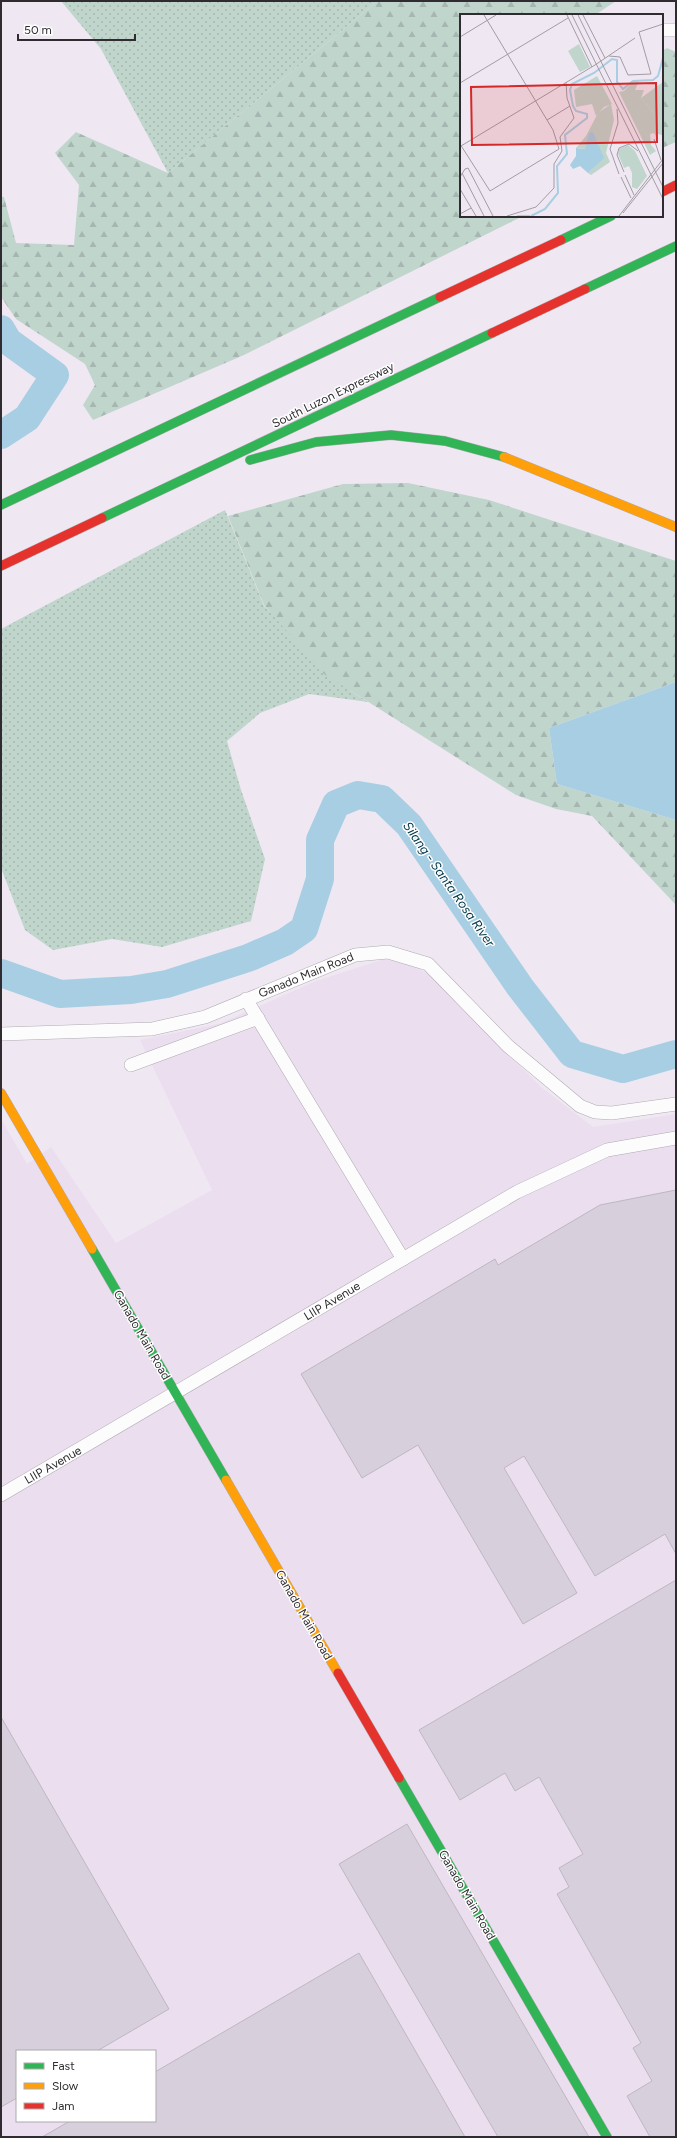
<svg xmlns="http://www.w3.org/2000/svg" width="677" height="2138" font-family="Figtree,sans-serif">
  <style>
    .built { fill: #eadeef; fill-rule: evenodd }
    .green { fill: url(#green-dots) }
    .forest { fill: url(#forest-firs) }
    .water { fill: #a8cee3 }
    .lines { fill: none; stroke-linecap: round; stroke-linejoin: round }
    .river { stroke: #a8cee3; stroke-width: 28 }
    .building { fill: #d8cfdd; stroke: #bdb8bf }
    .street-casing { stroke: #afaab1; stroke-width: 14 }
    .fast-casing { stroke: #afaab1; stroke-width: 10 }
    .slow-casing { stroke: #afaab1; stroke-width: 10 }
    .jam-casing { stroke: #afaab1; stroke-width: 10 }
    .street { stroke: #fdfcfd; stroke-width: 13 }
    .fast { stroke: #30b455; stroke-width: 9 }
    .slow { stroke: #ff9f0a; stroke-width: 9 }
    .jam { stroke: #e5322d; stroke-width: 9 }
    .labels { text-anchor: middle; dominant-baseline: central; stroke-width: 3; stroke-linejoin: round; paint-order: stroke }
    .street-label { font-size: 12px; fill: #2f2b31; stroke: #fff }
    .water-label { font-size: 13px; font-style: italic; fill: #003647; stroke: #fff }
    .inset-river { fill: none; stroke: #a8cee3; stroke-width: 2 }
    .inset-road { fill: none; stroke: #a29ca5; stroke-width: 1 }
    .view { fill: #d62828; fill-opacity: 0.15; stroke: #d62828; stroke-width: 2 }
    .inset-edge { fill: none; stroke: #2f2b31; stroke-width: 2 }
  </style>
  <defs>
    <pattern id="green-dots" width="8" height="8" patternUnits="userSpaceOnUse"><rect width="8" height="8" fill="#c0d5cc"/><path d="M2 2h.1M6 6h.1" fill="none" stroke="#a5b7b0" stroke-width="1.8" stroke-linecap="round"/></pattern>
    <pattern id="forest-firs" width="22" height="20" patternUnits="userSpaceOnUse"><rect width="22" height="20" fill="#c0d5cc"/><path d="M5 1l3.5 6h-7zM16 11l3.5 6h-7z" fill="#a5b7b0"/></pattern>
  </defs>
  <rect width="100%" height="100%" fill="#efe8f2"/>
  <path class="built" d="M 385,959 L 413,966 L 430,975 L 541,1087 L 593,1127 L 676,1114 L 676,2137 L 1,2137 L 1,1119 L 27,1164 L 51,1147 L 116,1243 L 212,1190 L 140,1040 L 219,1024 L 316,981 ZM 17,2051 L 155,2051 L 155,2121 L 17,2121 Z"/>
  <g class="green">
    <path d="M 61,1 L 378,1 L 168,173 L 101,49 Z"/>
    <path d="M 225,510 L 264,606 L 351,691 L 368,702 L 309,694 L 260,713 L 227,741 L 241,790 L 265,859 L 251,921 L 162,947 L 112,939 L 53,950 L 25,930 L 1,868 L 1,629 Z"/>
  </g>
  <g class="forest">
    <path d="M 378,1 L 616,1 L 595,15 L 461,15 L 461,216 L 523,216 L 244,355 L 93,420 L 83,405 L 95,385 L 85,364 L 16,319 L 1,297 L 1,197 L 4,197 L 16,243 L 74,245 L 79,185 L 55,153 L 76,132 L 168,173 Z"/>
    <path d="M 667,48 L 676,52 L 676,142 L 662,148 L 662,51 Z"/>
    <path d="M 408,483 L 489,500 L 676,561 L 676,682 L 549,728 L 557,784 L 676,820 L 676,905 L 592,816 L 556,809 L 516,795 L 324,674 L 264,605 L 228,516 L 343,484 Z"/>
  </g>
  <path class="water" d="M 676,682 L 676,820 L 557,784 L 549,728 Z"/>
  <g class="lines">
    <g class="river">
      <path d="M 1,329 L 8,341 L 55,375 L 27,418 L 1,435"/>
      <path d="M 1,973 L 60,994 L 131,990 L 167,984 L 248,958 L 285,942 L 304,929 L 320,879 L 320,840 L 336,804 L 358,795 L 382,799 L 409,825 L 520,987 L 572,1054 L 623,1069 L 676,1054"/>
    </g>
  </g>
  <g class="building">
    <path d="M 676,1190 L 676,1554 L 665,1534 L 595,1576 L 524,1456 L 504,1468 L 577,1593 L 523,1624 L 418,1445 L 362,1478 L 301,1374 L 495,1259 L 498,1265 L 600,1205 Z"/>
    <path d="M 676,1580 L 676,2137 L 650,2137 L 627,2096 L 652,2081 L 633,2048 L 641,2043 L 557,1894 L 569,1887 L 559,1868 L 583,1854 L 539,1777 L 515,1791 L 505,1773 L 460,1800 L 419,1730 Z"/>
    <path d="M 1,1717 L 169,2009 L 97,2051 L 17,2051 L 17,2098 L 1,2107 Z"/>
    <path d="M 407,1824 L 589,2137 L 498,2137 L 339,1864 Z"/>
    <path d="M 359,1953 L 465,2137 L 42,2137 L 70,2121 L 155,2121 L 155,2072 Z"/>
  </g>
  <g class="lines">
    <defs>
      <g id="street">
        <path d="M 662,30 L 676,30"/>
        <path d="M 246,999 L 403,1259"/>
        <path d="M 1,1034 L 152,1029 L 205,1017 L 355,955 L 388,952 L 428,964 L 508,1046 L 580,1106 L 595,1112 L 612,1113 L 676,1104"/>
        <path d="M 131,1065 L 258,1018"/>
        <path d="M 1,1495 L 517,1192 L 607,1150 L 676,1138"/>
      </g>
      <g id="fast">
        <path d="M 561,240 L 611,216"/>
        <path d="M 585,289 L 676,246"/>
        <path d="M 250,460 L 316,442 L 391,435 L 445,441 L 504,457"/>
        <path d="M 1,505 L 440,297"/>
        <path d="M 102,518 L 492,333"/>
        <path d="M 92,1249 L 226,1480"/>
        <path d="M 399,1778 L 607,2137"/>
      </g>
      <g id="slow">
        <path d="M 504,457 L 676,527"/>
        <path d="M 1,1093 L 92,1249"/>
        <path d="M 226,1480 L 338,1673"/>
      </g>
      <g id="jam">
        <path d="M 662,192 L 676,185"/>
        <path d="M 440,297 L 561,240"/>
        <path d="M 492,333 L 585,289"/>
        <path d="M 1,566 L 102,518"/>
        <path d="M 338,1673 L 399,1778"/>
      </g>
    </defs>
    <use href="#street" class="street-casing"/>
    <use href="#fast" class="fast-casing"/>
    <use href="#slow" class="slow-casing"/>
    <use href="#jam" class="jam-casing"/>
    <use href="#street" class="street"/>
    <use href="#fast" class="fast"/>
    <use href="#slow" class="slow"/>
    <use href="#jam" class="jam"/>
  </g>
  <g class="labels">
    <g class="street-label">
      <text transform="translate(333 395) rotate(-26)">South Luzon Expressway</text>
      <text transform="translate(306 975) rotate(-22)">Ganado Main Road</text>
      <text transform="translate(332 1301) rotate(-31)">LIIP Avenue</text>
      <text transform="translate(142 1335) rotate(60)">Ganado Main Road</text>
      <text transform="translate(53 1465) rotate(-30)">LIIP Avenue</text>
      <text transform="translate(304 1615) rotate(60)">Ganado Main Road</text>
      <text transform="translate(467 1895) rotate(60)">Ganado Main Road</text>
    </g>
    <g class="water-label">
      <text transform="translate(449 884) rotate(55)">Silang - Santa Rosa River</text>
    </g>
  </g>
  <g transform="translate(460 14)">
    <rect width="203" height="203" fill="#efe8f2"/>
    <path d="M 119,30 L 130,53 L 120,58 L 108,37 ZM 137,62 L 152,90 L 144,93 L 136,102 L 132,90 L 116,93 L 114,76 ZM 203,68 L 203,110 L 181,84 ZM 168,131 L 175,137 L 187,162 L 177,175 L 172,173 L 172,159 L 169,152 L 164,154 L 158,140 L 159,135 Z" fill="#c0d5cc"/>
    <path d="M 179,67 L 175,76 L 184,76 L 181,84 L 203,110 L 203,130 L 202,121 L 198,120 L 198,125 L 194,119 L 190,120 L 191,131 L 196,137 L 190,141 L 159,78 L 164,77 L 173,68 ZM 151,90 L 154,106 L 146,139 L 150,148 L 131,161 L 128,159 L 143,144 L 126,129 L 126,135 L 116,134 L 126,122 L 138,99 Z" fill="#c0d5cc"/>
    <path d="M 133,118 L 144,144 L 128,159 L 120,152 L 113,155 L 110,151 L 116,142 L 116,134 L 125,135 L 129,119 Z" fill="#a8cee3"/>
    <path class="inset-river" d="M 57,202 L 70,202M 71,202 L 85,195 L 98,179 L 97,152 L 107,140 L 105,121 L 127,104 L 127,100 L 116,97 L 113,92 L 110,76 L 112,70 L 134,59 L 152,45 L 157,46 L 157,68 L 163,75 L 173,67 L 193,66 L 198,62 L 203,44"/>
    <path class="inset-road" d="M 107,1 L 132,53M 112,1 L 203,185M 118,1 L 203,173M 123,1 L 145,44M 0,23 L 36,1M 149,42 L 160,43 L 168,61 L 191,60 L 179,18 L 203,10M 0,69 L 108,4M 157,95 L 158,109 L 150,135 L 159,160M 87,106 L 110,92M 194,125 L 201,146M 0,130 L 30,177 L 99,135 L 93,116 L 24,1M 1,132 L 135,51 L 175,24M 164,158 L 157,141 L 159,134 L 169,130 L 178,137M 2,159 L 24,202M 165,161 L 174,181M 0,163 L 5,155 L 8,154 L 33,202M 161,163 L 171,184M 0,175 L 16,202M 163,199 L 203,149M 0,200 L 11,194M 47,202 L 76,193 L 94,174 L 94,150 L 102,137 L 100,123 L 114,104 L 107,84 L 106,68M 159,202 L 203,145"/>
    <path class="view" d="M 196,69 L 197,128 L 12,131 L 11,73 Z"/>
    <rect width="203" height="203" class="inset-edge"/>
  </g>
  <rect width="677" height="2138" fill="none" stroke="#2f2b31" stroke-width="4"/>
  <rect x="16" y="2050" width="140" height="72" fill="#ffffff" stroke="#acaaad"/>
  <rect x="24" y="2063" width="20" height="6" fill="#30b455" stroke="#acaaad"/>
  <text x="52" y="2070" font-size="12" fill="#2f2b31">Fast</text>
  <rect x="24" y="2083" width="20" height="6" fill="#ff9f0a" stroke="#acaaad"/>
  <text x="52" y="2090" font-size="12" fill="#2f2b31">Slow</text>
  <rect x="24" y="2103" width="20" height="6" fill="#e5322d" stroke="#acaaad"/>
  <text x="52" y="2110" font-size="12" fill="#2f2b31">Jam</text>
  <path d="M18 34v6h117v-6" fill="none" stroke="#2f2b31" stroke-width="2"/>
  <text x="24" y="34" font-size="12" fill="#2f2b31" stroke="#ffffff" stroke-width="3" paint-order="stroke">50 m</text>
</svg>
